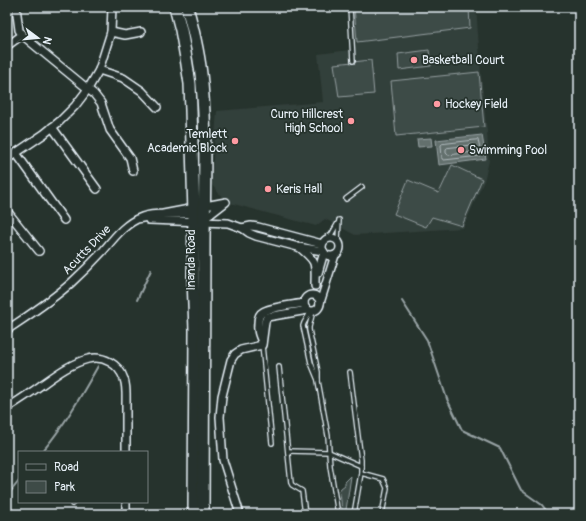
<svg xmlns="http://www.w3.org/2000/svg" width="586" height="521" font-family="Pangolin,sans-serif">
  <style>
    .built { fill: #333f3a }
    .green { fill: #3e4b47; stroke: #939ea0 }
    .water { fill: #636f6d; stroke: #98a3a5 }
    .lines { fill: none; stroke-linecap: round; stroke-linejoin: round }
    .shore { stroke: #b3bdc0; stroke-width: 1 }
    .stream { stroke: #98a3a5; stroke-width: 2 }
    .service-casing { stroke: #e8f1f8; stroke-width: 6 }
    .minor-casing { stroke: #e8f1f8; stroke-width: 10 }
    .secondary-casing { stroke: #e8f1f8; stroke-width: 14 }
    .service { stroke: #26332d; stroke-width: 3.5 }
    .minor { stroke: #26332d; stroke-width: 7 }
    .secondary { stroke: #26332d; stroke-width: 11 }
    .poi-dot { fill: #ff9aa2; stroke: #26332d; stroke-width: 1.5 }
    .labels { text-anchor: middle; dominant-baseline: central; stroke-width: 3.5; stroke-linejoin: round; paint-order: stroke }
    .poi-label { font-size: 12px; fill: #e8f1f8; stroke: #26332d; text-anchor: start }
    .street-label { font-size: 12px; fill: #e8f1f8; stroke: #26332d }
  </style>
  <rect width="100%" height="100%" fill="#26332d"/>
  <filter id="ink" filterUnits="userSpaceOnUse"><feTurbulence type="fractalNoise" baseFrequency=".025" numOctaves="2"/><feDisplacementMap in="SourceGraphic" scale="8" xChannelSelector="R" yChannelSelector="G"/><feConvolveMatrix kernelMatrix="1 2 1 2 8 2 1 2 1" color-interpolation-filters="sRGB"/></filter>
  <g filter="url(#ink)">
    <path class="built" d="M 347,7 L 476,7 L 481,74 L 487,132 L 489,161 L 484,181 L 463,228 L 355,235 L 325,219 L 316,226 L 226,202 L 211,184 L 217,111 L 323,102 L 318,54 L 350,50 Z"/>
    <g class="green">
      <path d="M 354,7 L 469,7 L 470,28 L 357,42 Z"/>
      <path d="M 429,50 L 431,66 L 399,70 L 398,54 Z"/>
      <path d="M 371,60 L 374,94 L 339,97 L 334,64 Z"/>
      <path d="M 479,72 L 484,127 L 396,136 L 391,81 Z"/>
      <path d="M 452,165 L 482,179 L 462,226 L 432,217 L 426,227 L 394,214 L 408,180 L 439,193 Z"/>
      <path d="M 351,476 L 346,510 L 343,510 L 342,509 C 341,504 341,495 339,491 L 341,488 L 345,485 L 345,482 Z"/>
    </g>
    <g class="water">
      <path d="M 482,135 L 486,159 L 439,165 L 436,140 Z"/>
      <path d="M 431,138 L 432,146 L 418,147 L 417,139 Z"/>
    </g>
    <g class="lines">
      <g class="shore">
        <path d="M 478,140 L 481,154 L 480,156 L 444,160 L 442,159 L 441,145 L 442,144 Z"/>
        <path d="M 473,145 L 475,146 L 475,150 L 474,152 L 448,155 L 446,153 L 446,149 L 447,148 Z"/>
      </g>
      <g class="stream">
        <path d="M 137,300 L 151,270"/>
        <path d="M 402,301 L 427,340 L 447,399 L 462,430 L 500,448 L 521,490 L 542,505 L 549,514"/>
        <path d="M 42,452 C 64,426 81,396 98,366"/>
        <path d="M 7,496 L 19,481"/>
      </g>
      <defs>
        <g id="service">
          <path d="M 350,7 L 353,61"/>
          <path d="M 346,199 L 362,187"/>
          <path d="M 330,237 L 338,223"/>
          <path d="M 338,240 L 339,220"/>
          <path d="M 311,311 L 304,323 L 303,326 L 311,363 L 318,380"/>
          <path d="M 313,311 L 309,327 L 309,330 L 318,372 L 318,381 L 328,436 L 330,466 L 338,514"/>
          <path d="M 262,345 L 272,443"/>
          <path d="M 279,367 L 291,483 L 292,485 L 302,491 L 305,514"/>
          <path d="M 350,372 L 361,460 L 361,473 L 354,514"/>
          <path d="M 288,451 L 329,452 L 361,466"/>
          <path d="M 361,473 L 383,479 L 387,488 L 382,514"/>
          <path d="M 72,504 L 73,502"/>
        </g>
        <g id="minor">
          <path d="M 16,7 L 19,30 L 22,35 L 94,94 L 101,103 L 110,130 L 130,158 L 133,171"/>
          <path d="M 111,32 L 125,35 L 141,32"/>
          <path d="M 7,46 L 22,35"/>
          <path d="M 99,70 L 123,78 L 142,91 L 157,107"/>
          <path d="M 52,127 L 97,189"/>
          <path d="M 16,153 L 64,220"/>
          <path d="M 7,159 L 44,134 L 60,121 L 75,106 L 88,89 L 99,70 L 111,32 L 112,7"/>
          <path d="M 7,211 L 39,251"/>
          <path d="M 149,220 L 228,223 L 242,228 L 249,233 L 256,236 L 298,247 L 323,251"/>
          <path d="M 242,228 L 251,226 L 258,227 L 322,244"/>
          <circle cx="331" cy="247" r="9"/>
          <path d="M 300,248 C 318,263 315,263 315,286"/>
          <path d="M 318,273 L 324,252"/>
          <circle cx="312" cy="303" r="8"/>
          <path d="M 320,303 L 335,255"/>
          <path d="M 7,330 C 29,315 51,301 71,283 C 82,273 93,262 103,251 C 114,238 125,223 142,217 C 152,213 164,214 175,214 C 186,214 198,212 208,216 L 226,202 L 137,219"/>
          <path d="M 262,342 C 259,335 257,330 258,323 C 258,319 259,314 263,312 C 269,307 294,305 304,303"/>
          <path d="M 7,408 C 18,401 29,394 40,386 C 54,376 71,363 88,359 C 103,355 119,364 124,379 C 127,387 126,397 126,406 C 126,421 126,437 126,452"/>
          <path d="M 126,502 L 126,514"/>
          <path d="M 240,514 L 223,460 L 220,417 L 222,396 L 231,360 L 235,354 L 241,350 L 262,345 L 265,322 L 266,319 L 267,317 L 308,310"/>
        </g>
        <g id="secondary">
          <path d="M 175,7 L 181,30 L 186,58 L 190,84 L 191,110 L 194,213 L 193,278 L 195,330 L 194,514"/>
          <path d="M 187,7 C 194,32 200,58 202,84 C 207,138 204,194 204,248 C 203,336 203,425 203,514"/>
        </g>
      </defs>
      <use href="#service" class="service-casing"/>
      <use href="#minor" class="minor-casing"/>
      <use href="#secondary" class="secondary-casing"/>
      <use href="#service" class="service"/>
      <use href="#minor" class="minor"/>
      <use href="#secondary" class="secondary"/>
    </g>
  </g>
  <g class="poi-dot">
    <circle cx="414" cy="60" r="4"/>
    <circle cx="437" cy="104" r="4"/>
    <circle cx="351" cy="121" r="4"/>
    <circle cx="235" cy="141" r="4"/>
    <circle cx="461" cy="150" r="4"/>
    <circle cx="268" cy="189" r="4"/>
  </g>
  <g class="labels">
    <g class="poi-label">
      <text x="422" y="60">Basketball Court</text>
      <text x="445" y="104">Hockey Field</text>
      <text x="343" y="114" text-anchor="end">Curro Hillcrest<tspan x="343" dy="14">High School</tspan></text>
      <text x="227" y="134" text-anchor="end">Temlett<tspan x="227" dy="14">Academic Block</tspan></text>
      <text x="469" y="150">Swimming Pool</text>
      <text x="276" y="189">Keris Hall</text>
    </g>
    <g class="street-label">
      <text transform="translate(87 250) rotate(-46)">Acutts Drive</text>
      <text transform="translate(191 260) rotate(-90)">Inanda Road</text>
    </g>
  </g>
  <rect width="586" height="521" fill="none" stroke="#26332d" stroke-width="24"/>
  <rect x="12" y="12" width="562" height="497" fill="none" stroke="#e8f1f8" stroke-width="1.5" filter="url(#ink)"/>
  <rect x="18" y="451" width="130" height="52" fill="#26332d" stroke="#747f7e"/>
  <rect x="26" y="464" width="20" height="6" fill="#26332d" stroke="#747f7e"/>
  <text x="54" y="471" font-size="12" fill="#e8f1f8">Road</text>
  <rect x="26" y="481" width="20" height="12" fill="#3e4b47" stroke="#747f7e"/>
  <text x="54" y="491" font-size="12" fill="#e8f1f8">Park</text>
  <g transform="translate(38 38) rotate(106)" stroke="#26332d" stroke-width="3" paint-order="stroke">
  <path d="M0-3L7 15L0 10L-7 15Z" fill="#e8f1f8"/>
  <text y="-6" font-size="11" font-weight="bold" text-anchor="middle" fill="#e8f1f8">N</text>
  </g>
</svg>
